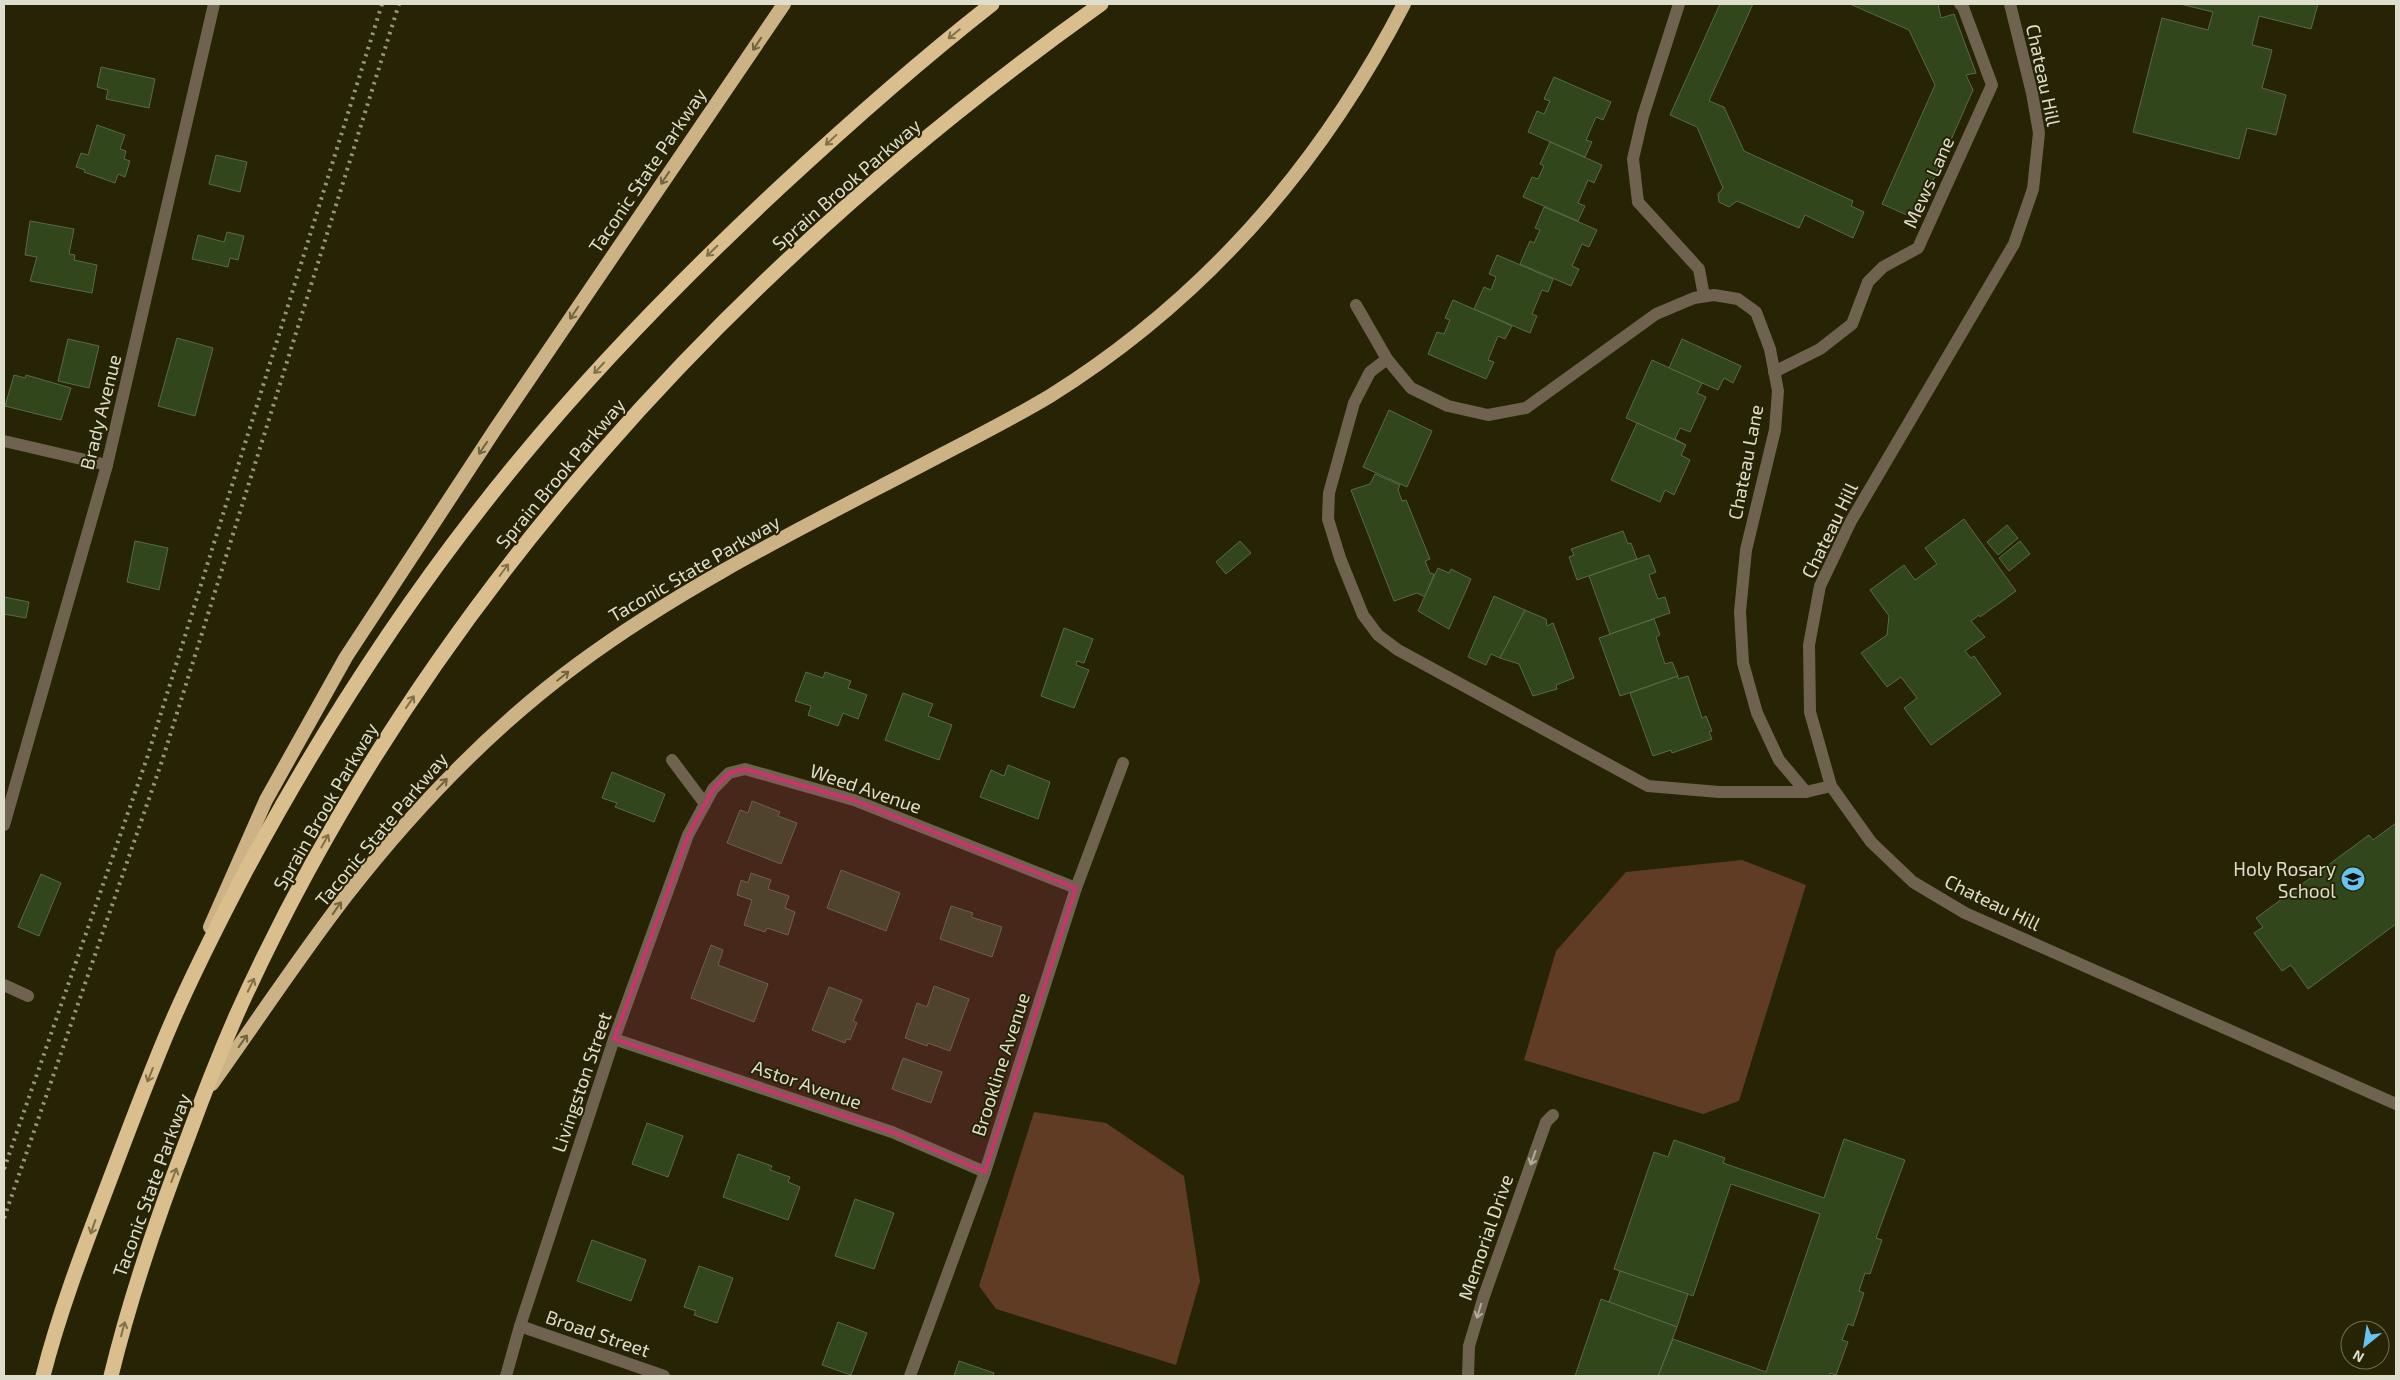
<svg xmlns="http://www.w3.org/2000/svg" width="2400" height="1380" font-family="'Exo 2',sans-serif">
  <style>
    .green { fill: #5f3c23 }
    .building { fill: #31461b; stroke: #59694c }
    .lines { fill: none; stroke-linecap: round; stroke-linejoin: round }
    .minor { stroke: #6f6350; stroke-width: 12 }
    .trunk { stroke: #ccb284; stroke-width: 14 }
    .motorway { stroke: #dbbe8d; stroke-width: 15 }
    .rail { stroke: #96957e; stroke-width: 4; stroke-dasharray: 2.5 5; stroke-linecap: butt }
    .oneway { stroke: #807149 }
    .oneway2 { stroke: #71643e }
    .oneway3 { stroke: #b2ad9a }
    .marked { fill: #c6366c; fill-opacity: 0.2; stroke: #c6366c; stroke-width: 4; stroke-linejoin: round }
    .labels { text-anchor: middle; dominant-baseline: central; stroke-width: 4; stroke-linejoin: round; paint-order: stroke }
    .street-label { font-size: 19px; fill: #dedecc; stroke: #262405 }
    .poi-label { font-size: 19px; fill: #dedecc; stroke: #262405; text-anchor: end }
  </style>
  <rect width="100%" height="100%" fill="#262405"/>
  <g class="green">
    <path d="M 1742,860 L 1806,885 L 1739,1101 L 1703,1114 L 1524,1060 L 1556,951 L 1626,872 Z"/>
    <path d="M 1034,1112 L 1106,1123 L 1184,1176 L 1200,1281 L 1176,1365 L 996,1309 L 979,1286 Z"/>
  </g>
  <g class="building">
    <path d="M 1720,4 L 1753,4 L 1709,101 L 1724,107 L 1744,151 L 1853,201 L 1851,206 L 1864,212 L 1853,238 L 1805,215 L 1799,228 L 1737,201 L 1729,207 L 1719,202 L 1718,194 L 1723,188 L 1697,127 L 1670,115 Z"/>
    <path d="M 1850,4 L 1938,4 L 1941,18 L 1954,14 L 1976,73 L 1966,75 L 1973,90 L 1916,219 L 1882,204 L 1935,85 L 1909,30 Z"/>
    <path d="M 2180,4 L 2318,4 L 2311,29 L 2259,16 L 2252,45 L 2272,50 L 2262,88 L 2286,95 L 2276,135 L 2247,128 L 2239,159 L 2133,132 L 2162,18 L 2208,30 L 2213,12 Z"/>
    <path d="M 101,67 L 155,79 L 149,108 L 106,99 L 108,90 L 97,87 Z"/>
    <path d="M 1554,77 L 1611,102 L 1603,120 L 1596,117 L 1586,140 L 1592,142 L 1585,157 L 1528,132 L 1537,111 L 1544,114 L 1550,101 L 1544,99 Z"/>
    <path d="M 97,125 L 125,135 L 120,149 L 126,151 L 124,159 L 130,161 L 125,177 L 118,174 L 115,183 L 84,172 L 85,170 L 76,167 L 81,153 L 88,155 Z"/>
    <path d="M 1550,142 L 1602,165 L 1594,183 L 1588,180 L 1578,203 L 1585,206 L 1578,221 L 1523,197 L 1532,177 L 1538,179 L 1544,166 L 1540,164 Z"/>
    <path d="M 216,155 L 247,162 L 240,192 L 209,184 Z"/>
    <path d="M 1544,207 L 1597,230 L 1589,247 L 1582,244 L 1572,266 L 1579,269 L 1571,286 L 1520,264 L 1530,241 L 1534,243 L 1540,230 L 1535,228 Z"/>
    <path d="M 30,221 L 74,229 L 69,254 L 75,255 L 74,260 L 97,265 L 92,293 L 30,281 L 37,257 L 25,255 Z"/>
    <path d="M 227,232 L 244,236 L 238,260 L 230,258 L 228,267 L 192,259 L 198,235 L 224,242 Z"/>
    <path d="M 1497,255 L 1553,279 L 1548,292 L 1542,290 L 1532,314 L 1537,316 L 1530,333 L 1474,309 L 1484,287 L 1491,290 L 1496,277 L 1489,274 Z"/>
    <path d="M 1453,300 L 1512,326 L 1505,339 L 1498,336 L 1488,360 L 1494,362 L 1486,379 L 1428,354 L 1437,332 L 1444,334 L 1450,320 L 1445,318 Z"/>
    <path d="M 177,338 L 213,348 L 195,416 L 158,406 Z"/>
    <path d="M 68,339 L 99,346 L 89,388 L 58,381 Z"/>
    <path d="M 1682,339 L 1741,366 L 1733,383 L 1724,378 L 1718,390 L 1669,368 Z"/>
    <path d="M 1652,360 L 1702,383 L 1697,393 L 1706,397 L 1690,432 L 1680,428 L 1675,439 L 1686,445 L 1626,418 Z"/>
    <path d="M 14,375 L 25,378 L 26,375 L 71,388 L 61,420 L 5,406 Z"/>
    <path d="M 1389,410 L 1432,431 L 1407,487 L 1363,467 Z"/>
    <path d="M 1637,423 L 1686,445 L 1681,455 L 1690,460 L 1674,495 L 1665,490 L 1660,502 L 1611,480 Z"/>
    <path d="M 1375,474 L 1400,485 L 1398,490 L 1402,501 L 1406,500 L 1430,559 L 1425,561 L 1430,573 L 1434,574 L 1425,597 L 1417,593 L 1394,601 L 1351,490 L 1370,484 Z"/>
    <path d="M 1964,519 L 2016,591 L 1980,617 L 1979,615 L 1971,621 L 1985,637 L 1965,651 L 1971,658 L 1974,656 L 2001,694 L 1931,745 L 1904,708 L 1917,698 L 1901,677 L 1887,687 L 1861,653 L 1887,635 L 1889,616 L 1870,590 L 1904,565 L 1915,580 L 1937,564 L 1925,548 Z"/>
    <path d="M 2007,525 L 2018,538 L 1998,555 L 1987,542 Z"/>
    <path d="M 1623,531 L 1628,544 L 1631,543 L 1637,559 L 1577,580 L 1569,557 L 1574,555 L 1571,549 Z"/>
    <path d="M 135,541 L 168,548 L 159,590 L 127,582 Z"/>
    <path d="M 1240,541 L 1251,553 L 1226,574 L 1216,562 Z"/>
    <path d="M 2020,541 L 2030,554 L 2009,571 L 1999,558 Z"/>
    <path d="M 1649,555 L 1656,572 L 1649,575 L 1658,599 L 1665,597 L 1670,613 L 1610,634 L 1589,576 Z"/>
    <path d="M 1438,568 L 1449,573 L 1451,569 L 1471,579 L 1449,629 L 1418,611 Z"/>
    <path d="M 1494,596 L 1525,610 L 1500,658 L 1491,654 L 1486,665 L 1468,657 Z"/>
    <path d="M 4,597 L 29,602 L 26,618 L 4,614 Z"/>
    <path d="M 1525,610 L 1546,619 L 1547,626 L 1553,623 L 1574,678 L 1556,685 L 1557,689 L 1533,696 L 1519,664 L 1500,658 Z"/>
    <path d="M 1654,619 L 1660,635 L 1656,637 L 1665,664 L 1672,662 L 1678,676 L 1620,696 L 1599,638 Z"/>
    <path d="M 1064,628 L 1093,639 L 1084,663 L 1077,661 L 1076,665 L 1089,670 L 1074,708 L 1041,696 Z"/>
    <path d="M 806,672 L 823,678 L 825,672 L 851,681 L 848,688 L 867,695 L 858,719 L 843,713 L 838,726 L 808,715 L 811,706 L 795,701 Z"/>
    <path d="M 1678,676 L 1678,679 L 1688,676 L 1702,718 L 1706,716 L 1712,731 L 1709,732 L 1712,739 L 1672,753 L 1671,750 L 1653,756 L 1630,693 Z"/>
    <path d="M 903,693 L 933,704 L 928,716 L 952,725 L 939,760 L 885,740 Z"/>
    <path d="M 1008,765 L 1050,782 L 1038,819 L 980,797 L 991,770 L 1004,776 Z"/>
    <path d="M 612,772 L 665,794 L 654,822 L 615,807 L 617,803 L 602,798 Z"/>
    <path d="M 752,801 L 780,812 L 778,816 L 797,823 L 781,864 L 727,843 L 740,810 L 748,813 Z"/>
    <path d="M 2396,823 L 2396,924 L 2308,989 L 2291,965 L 2282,971 L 2254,933 L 2263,927 L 2256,918 L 2369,835 L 2373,840 Z"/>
    <path d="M 841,870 L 900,893 L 886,931 L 827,908 Z"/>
    <path d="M 751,873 L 771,880 L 768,889 L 789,896 L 785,908 L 795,912 L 788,935 L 767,928 L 765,932 L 744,925 L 752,900 L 737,895 L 741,880 L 748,883 Z"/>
    <path d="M 41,874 L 61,883 L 39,936 L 18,927 Z"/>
    <path d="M 951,906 L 973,913 L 971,917 L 1002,927 L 992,957 L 940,939 Z"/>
    <path d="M 711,945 L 723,950 L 718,965 L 768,984 L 754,1022 L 691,998 Z"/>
    <path d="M 934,986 L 969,999 L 950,1051 L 928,1043 L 927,1046 L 905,1038 L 917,1003 L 927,1007 Z"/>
    <path d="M 829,987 L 862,1000 L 853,1021 L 857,1023 L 850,1040 L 846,1039 L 845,1043 L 812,1030 Z"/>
    <path d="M 903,1058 L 942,1072 L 931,1103 L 892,1089 Z"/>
    <path d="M 647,1123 L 683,1136 L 668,1177 L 632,1164 Z"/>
    <path d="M 1844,1139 L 1905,1160 L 1876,1238 L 1882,1240 L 1870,1274 L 1865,1273 L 1859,1291 L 1864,1293 L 1853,1326 L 1848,1324 L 1842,1340 L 1848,1342 L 1836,1375 L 1830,1373 L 1829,1376 L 1658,1376 L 1673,1339 L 1766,1372 L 1820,1214 L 1731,1184 L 1693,1296 L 1614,1269 L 1654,1152 L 1668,1157 L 1674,1140 L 1725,1158 L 1723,1163 L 1824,1198 Z"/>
    <path d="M 738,1154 L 772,1166 L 770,1170 L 790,1177 L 788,1182 L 800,1187 L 788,1220 L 723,1197 Z"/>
    <path d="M 855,1199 L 894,1213 L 874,1269 L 835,1256 Z"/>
    <path d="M 592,1240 L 646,1260 L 631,1301 L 577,1281 Z"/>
    <path d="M 699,1266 L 733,1278 L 717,1323 L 694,1315 L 696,1311 L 684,1307 Z"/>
    <path d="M 1620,1271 L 1688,1294 L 1677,1327 L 1609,1302 Z"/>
    <path d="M 1601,1299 L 1677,1327 L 1658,1376 L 1575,1376 Z"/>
    <path d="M 838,1322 L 867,1333 L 851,1375 L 822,1365 Z"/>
    <path d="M 959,1361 L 994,1373 L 993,1376 L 954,1376 Z"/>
  </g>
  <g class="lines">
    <g class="minor">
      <path d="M 1679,4 L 1643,116 L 1633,159 L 1638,202 L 1699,269 L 1704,296"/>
      <path d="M 2010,4 L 2032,93 L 2039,133 L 2033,189 L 2014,244 L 1851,521 L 1820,586 L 1809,645 L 1810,712 L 1831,786 L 1871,842 L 1913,882 L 1965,913 L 2396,1104"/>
      <path d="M 1356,305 L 1387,359 L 1411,388 L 1448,406 L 1488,415 L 1526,408 L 1656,314 L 1694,298 L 1714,295 L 1738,299 L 1756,312 L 1770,349 L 1778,391 L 1775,430 L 1746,550 L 1740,612 L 1743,663 L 1757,713 L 1779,760 L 1806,792"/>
      <path d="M 1387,359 L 1370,372 L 1354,403 L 1329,493 L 1328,519 L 1340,558 L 1363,615 L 1378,635 L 1398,650 L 1648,786 L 1719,792 L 1806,792 L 1831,786"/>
      <path d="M 1774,372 L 1820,349 L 1852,324 L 1868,282 L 1883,267 L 1918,248 L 1992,85 L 1963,7 L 1960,4"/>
      <path d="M 4,441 L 107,465"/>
      <path d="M 672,760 L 705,804"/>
      <path d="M 4,825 L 107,465 L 214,4"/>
      <path d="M 4,985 L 28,996"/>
      <path d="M 614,1039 L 892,1132 L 985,1172"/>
      <path d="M 520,1326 L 664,1376"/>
      <path d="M 506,1376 L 520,1326 L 614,1039 L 688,835 L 713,789 L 729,773 L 745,769 L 854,800 L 1076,888"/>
      <path d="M 910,1376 L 985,1172 L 1076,888 L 1123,763"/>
      <path d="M 1468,1376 L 1469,1346 L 1484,1296 L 1546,1122 L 1553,1115"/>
    </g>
    <g class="trunk">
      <path d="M 210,927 L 266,800 L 346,657 L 496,428 L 784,4"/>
      <path d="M 212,1084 C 257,1021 299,957 346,896 C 413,810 490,729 578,664 C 690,581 818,520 941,455 C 978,436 1015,417 1050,396 C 1205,299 1321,165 1404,4"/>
    </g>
    <g class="motorway">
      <path d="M 43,1376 C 61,1305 89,1235 115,1166 C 132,1121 149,1076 168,1031 C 190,979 216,928 242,878 C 321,730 413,588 520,459 C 600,362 688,273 779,188 C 848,124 918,62 992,4"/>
      <path d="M 111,1376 C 131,1294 158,1215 188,1137 C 203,1096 219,1055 236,1016 C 421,604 736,264 1101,4"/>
    </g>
    <g class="rail">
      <path d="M 4,1169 L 147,758 L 382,4"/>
      <path d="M 4,1218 L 162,761 L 399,4"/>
    </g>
  </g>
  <defs><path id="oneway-shaft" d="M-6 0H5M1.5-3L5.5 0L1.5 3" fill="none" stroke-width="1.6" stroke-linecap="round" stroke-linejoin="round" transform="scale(1.25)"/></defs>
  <g class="oneway">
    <use href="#oneway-shaft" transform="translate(954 34) rotate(141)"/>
    <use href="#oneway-shaft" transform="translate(831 140) rotate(137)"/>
    <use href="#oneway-shaft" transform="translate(712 251) rotate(136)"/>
    <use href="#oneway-shaft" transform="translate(599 368) rotate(133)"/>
    <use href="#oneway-shaft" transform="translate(504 570) rotate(-53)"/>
    <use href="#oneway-shaft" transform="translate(410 702) rotate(-56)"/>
    <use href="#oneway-shaft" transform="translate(325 841) rotate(-61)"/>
    <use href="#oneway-shaft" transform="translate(251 985) rotate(-64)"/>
    <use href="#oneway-shaft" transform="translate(150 1075) rotate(112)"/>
    <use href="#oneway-shaft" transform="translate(174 1175) rotate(-69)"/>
    <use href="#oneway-shaft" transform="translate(93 1227) rotate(109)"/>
    <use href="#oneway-shaft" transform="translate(123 1329) rotate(-75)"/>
  </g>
  <g class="oneway2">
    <use href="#oneway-shaft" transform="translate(757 44) rotate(124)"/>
    <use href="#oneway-shaft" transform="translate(665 178) rotate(124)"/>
    <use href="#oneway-shaft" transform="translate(574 313) rotate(124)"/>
    <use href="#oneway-shaft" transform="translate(483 448) rotate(124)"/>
    <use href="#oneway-shaft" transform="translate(563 676) rotate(-39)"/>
    <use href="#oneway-shaft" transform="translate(442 784) rotate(-46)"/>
    <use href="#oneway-shaft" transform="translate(337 908) rotate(-55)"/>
    <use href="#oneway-shaft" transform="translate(243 1041) rotate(-54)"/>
  </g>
  <g class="oneway3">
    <use href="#oneway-shaft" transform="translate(1533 1158) rotate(110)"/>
    <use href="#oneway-shaft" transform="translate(1479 1311) rotate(107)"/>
  </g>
  <path class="marked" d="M 745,769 L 854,800 L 1076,888 L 985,1172 L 892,1132 L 614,1039 L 688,835 L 713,789 L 729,773 Z"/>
  <defs>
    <symbol id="school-disc" viewBox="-11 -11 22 22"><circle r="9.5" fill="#67c4f0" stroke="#262405"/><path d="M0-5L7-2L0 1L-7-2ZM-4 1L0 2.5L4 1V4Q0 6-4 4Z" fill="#111"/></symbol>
  </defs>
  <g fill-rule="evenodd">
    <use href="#school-disc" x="2339" y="865" width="28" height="28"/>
  </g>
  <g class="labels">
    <g class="street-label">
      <text transform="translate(2044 75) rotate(78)">Chateau Hill</text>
      <text transform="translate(647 170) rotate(-56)">Taconic State Parkway</text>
      <text transform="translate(1928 182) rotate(-66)">Mews Lane</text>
      <text transform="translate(846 184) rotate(-41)">Sprain Brook Parkway</text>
      <text transform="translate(100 412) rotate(-76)">Brady Avenue</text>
      <text transform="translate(1745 462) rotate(-79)">Chateau Lane</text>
      <text transform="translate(560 473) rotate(-50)">Sprain Brook Parkway</text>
      <text transform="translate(1829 530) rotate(-64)">Chateau Hill</text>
      <text transform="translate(694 568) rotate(-30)">Taconic State Parkway</text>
      <text transform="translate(866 788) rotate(19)">Weed Avenue</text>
      <text transform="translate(325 806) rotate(-60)">Sprain Brook Parkway</text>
      <text transform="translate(381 829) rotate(-50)">Taconic State Parkway</text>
      <text transform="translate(1993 902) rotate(26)">Chateau Hill</text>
      <text transform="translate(1000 1064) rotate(-72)">Brookline Avenue</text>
      <text transform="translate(581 1082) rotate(-71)">Livingston Street</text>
      <text transform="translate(807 1084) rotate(19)">Astor Avenue</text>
      <text transform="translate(151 1185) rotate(-70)">Taconic State Parkway</text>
      <text transform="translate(1485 1237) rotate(-71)">Memorial Drive</text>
      <text transform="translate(598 1333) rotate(19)">Broad Street</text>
    </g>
    <g class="poi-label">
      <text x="2336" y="868">Holy Rosary<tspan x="2336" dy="22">School</tspan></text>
    </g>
  </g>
  <rect width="2400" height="1380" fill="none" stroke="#dedecc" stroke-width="10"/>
  <g transform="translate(2365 1345) rotate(210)"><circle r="24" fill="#262405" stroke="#706e55"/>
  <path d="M0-4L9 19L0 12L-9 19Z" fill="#67c4f0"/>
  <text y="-8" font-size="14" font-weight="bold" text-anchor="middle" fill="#dedecc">N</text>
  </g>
</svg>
